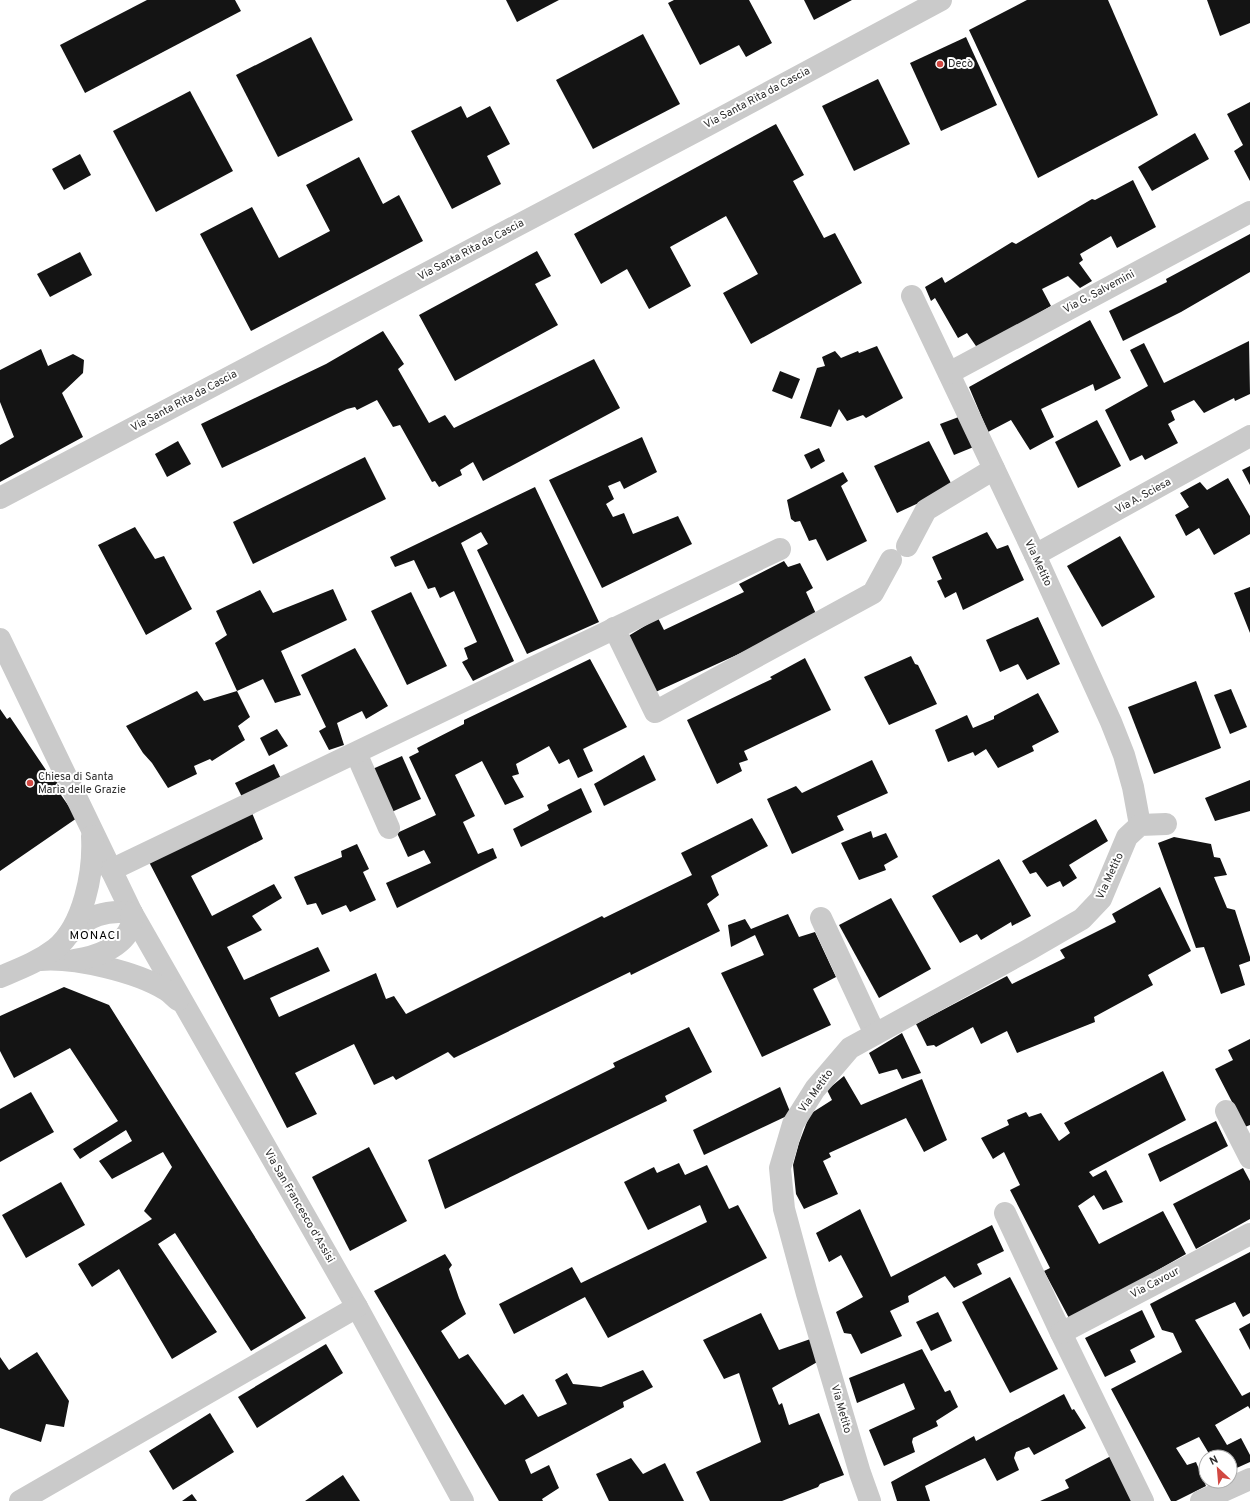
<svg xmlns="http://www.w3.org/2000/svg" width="1250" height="1501" font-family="Overpass,sans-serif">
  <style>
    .building { fill: #141414 }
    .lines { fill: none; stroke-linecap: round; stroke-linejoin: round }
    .minor { stroke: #cacaca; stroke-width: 22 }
    .poi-dot { fill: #d14842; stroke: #fff; stroke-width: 1.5 }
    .labels { text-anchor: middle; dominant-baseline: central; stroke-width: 4; stroke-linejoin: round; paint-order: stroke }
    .poi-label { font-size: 11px; fill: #2d2d2d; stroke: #fff; text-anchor: start }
    .street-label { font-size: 11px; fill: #2d2d2d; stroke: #fff }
    .neighbourhood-label { font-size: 12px; letter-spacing: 1px; fill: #000; stroke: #fff }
  </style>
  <rect width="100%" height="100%" fill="#fff"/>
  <g class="building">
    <path d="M 147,0 L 235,0 L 241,11 L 85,93 L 60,45 Z"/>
    <path d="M 506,0 L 559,0 L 517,22 Z"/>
    <path d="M 674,0 L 749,0 L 772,43 L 746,57 L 739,45 L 700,65 L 668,3 Z"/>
    <path d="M 804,0 L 852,0 L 814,20 Z"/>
    <path d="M 1027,0 L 1108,0 L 1158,115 L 1038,178 L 969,30 Z"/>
    <path d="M 1207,0 L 1250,0 L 1250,23 L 1220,36 Z"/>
    <path d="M 643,34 L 680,104 L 593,149 L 556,80 Z"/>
    <path d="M 311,37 L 353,120 L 278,157 L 236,75 Z"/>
    <path d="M 966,37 L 997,105 L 941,131 L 910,63 Z"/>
    <path d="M 878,79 L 910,144 L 854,171 L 822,106 Z"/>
    <path d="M 190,91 L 233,171 L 156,212 L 113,131 Z"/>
    <path d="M 1250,102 L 1250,181 L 1234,151 L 1243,145 L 1227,114 Z"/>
    <path d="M 461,106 L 467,118 L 490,106 L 510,144 L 487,156 L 501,184 L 452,209 L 411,131 Z"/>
    <path d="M 776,124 L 804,175 L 793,181 L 824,238 L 835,233 L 862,283 L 751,344 L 723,293 L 758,274 L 726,216 L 670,247 L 691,286 L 649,309 L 627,269 L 601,284 L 574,234 Z"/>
    <path d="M 1195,133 L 1209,159 L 1152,191 L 1138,167 Z"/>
    <path d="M 80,154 L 91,175 L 64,190 L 52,169 Z"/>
    <path d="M 359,157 L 383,204 L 399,195 L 423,241 L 251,331 L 200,234 L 252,207 L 279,258 L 330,231 L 306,185 Z"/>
    <path d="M 1133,180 L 1156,227 L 1117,248 L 1111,236 L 1080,254 L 1083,260 L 1079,263 L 1092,281 L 1080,288 L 1068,276 L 1042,289 L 1051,306 L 978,349 L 967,333 L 958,338 L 935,298 L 931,301 L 925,287 L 942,277 L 945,283 L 1012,242 L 1016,244 L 1092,199 L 1095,200 Z"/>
    <path d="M 1250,234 L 1250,272 L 1181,312 L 1123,341 L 1109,311 L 1167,282 L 1166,279 Z"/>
    <path d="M 537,251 L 551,276 L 535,284 L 558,325 L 455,381 L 419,315 Z"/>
    <path d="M 80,252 L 92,275 L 50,297 L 37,274 Z"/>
    <path d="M 1090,320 L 1121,378 L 1095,391 L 1093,384 L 1041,409 L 1054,437 L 1030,450 L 1011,420 L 988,432 L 969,387 Z"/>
    <path d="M 383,331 L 404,364 L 398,369 L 429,423 L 445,415 L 454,428 L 594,359 L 620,408 L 483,481 L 473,462 L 460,470 L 462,475 L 439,487 L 435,481 L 432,482 L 400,425 L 393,427 L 377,400 L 357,410 L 355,407 L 347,409 L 222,468 L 201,424 L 326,364 Z"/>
    <path d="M 1249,341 L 1250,394 L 1235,401 L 1234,398 L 1204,413 L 1194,400 L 1171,411 L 1175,420 L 1168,424 L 1178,443 L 1145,460 L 1142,455 L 1130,461 L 1105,410 L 1148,386 L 1130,350 L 1144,343 L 1164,383 Z"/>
    <path d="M 877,346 L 903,398 L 866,418 L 863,415 L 847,421 L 839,409 L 831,427 L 800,418 L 817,368 L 825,366 L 822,357 L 835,351 L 841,358 L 858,351 L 859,353 Z"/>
    <path d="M 41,349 L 48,366 L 73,354 L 84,360 L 83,373 L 62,393 L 83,437 L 0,482 L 0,445 L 14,437 L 0,402 L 0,370 Z"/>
    <path d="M 780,371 L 800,379 L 792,399 L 772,391 Z"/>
    <path d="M 964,415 L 976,446 L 954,455 L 940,424 Z"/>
    <path d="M 1097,420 L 1121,466 L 1078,488 L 1055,442 Z"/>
    <path d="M 642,437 L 657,472 L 624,489 L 620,481 L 608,486 L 614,499 L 606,504 L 613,517 L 624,513 L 633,534 L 678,516 L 692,544 L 602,588 L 549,480 Z"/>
    <path d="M 178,441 L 191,464 L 167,477 L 155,454 Z"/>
    <path d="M 929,441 L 953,487 L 897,513 L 874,466 Z"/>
    <path d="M 819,448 L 825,461 L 811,469 L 804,455 Z"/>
    <path d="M 365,457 L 386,499 L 253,564 L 233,522 Z"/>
    <path d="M 1250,466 L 1250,485 L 1242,470 Z"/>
    <path d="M 843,472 L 848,481 L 841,486 L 867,541 L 827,561 L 816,539 L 809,541 L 800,521 L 795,522 L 791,519 L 787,500 Z"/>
    <path d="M 1228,478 L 1250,516 L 1250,534 L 1214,555 L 1199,528 L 1186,536 L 1175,515 L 1189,507 L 1180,493 L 1200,482 L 1207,490 Z"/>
    <path d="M 535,487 L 599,622 L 527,654 L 477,550 L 488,544 L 481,532 L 461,543 L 514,661 L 473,681 L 462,662 L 468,659 L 464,648 L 477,642 L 454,591 L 440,598 L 435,587 L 428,589 L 414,560 L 395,567 L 390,557 Z"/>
    <path d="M 135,527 L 155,559 L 164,556 L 192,609 L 146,635 L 98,545 Z"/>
    <path d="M 987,532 L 997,549 L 1008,545 L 1024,580 L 963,610 L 956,592 L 945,598 L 937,581 L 942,579 L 932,557 Z"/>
    <path d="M 1120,536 L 1155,597 L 1102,627 L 1067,566 Z"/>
    <path d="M 784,561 L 788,567 L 800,563 L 813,588 L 806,592 L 818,618 L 649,695 L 625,638 L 658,618 L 664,630 L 744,592 L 739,584 Z"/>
    <path d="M 1250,587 L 1250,633 L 1234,593 Z"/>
    <path d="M 333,589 L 347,620 L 281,651 L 301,695 L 275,703 L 263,679 L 237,691 L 250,717 L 238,726 L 245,740 L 212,761 L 210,759 L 194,766 L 197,774 L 168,788 L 152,763 L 143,753 L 126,726 L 197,691 L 204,701 L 237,691 L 215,643 L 227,635 L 216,611 L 260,590 L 273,613 Z"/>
    <path d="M 411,592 L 447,666 L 407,685 L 371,611 Z"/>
    <path d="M 1038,617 L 1060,664 L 1027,680 L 1018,664 L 1000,672 L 986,640 Z"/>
    <path d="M 355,648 L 388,706 L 366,719 L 362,711 L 337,723 L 344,745 L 329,750 L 319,731 L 326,727 L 301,675 Z"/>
    <path d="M 911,656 L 915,664 L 918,665 L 937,704 L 889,725 L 864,677 Z"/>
    <path d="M 805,658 L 831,710 L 744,751 L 748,760 L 739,763 L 742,771 L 717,784 L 687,720 L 772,679 L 770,677 Z"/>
    <path d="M 590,659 L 627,727 L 583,749 L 593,771 L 578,778 L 569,759 L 559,764 L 549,746 L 516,764 L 519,774 L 512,776 L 524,797 L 505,805 L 482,761 L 455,775 L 475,816 L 463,822 L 478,854 L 493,848 L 497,858 L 397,908 L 386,883 L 431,863 L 424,850 L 408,857 L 397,833 L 436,815 L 409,757 L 419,752 L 417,748 L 464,724 L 464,720 Z"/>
    <path d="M 1196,681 L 1221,748 L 1154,774 L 1128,707 Z"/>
    <path d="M 1231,689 L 1247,727 L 1230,734 L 1214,695 Z"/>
    <path d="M 1038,693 L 1059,732 L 1032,746 L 1034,751 L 998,768 L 986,749 L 975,756 L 973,752 L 948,762 L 935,730 L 967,715 L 973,728 L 994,719 L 994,716 Z"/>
    <path d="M 0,709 L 7,719 L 10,717 L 48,773 L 52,771 L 66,792 L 61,795 L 77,818 L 0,871 Z"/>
    <path d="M 277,729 L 288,746 L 269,756 L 260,738 Z"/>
    <path d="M 644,755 L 656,780 L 604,806 L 594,784 Z"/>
    <path d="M 402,756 L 421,799 L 387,814 L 368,771 Z"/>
    <path d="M 872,760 L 888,793 L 837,816 L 844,830 L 792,854 L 767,799 L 796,786 L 802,793 Z"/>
    <path d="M 274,764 L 283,783 L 244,801 L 235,783 Z"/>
    <path d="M 1250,780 L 1250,811 L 1215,821 L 1205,798 Z"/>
    <path d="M 581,788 L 592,812 L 521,847 L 513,829 L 549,810 L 547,805 Z"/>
    <path d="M 252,813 L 263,839 L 191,876 L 212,916 L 274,884 L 282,898 L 252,916 L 262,930 L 227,947 L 244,980 L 318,947 L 330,971 L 270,998 L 279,1017 L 376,973 L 386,999 L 394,996 L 406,1014 L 602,916 L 604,918 L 692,875 L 681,853 L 752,818 L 768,846 L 711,876 L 719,895 L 707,904 L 720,931 L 631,975 L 630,972 L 454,1058 L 448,1052 L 396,1080 L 393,1076 L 374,1085 L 354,1044 L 295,1073 L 317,1114 L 287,1128 L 149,862 Z"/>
    <path d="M 1096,819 L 1108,841 L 1069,865 L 1077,878 L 1063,887 L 1060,881 L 1047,887 L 1036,872 L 1030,874 L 1022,861 Z"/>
    <path d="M 871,831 L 873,838 L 886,833 L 898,857 L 884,865 L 886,870 L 859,880 L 841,843 Z"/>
    <path d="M 1174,837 L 1211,844 L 1214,857 L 1220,858 L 1227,875 L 1214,877 L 1227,908 L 1235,910 L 1250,957 L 1250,961 L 1239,965 L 1245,985 L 1221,994 L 1204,947 L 1196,948 L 1158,843 Z"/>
    <path d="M 357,844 L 369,869 L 363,872 L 376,900 L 350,912 L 346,905 L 322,915 L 316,903 L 307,905 L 294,877 L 342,857 L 341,851 Z"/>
    <path d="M 999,859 L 1031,916 L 1012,926 L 1011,922 L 981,940 L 977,934 L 960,943 L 932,896 Z"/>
    <path d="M 1160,887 L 1191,951 L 1148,975 L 1153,985 L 1094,1017 L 1095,1022 L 1017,1053 L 1007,1031 L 981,1044 L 973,1027 L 936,1047 L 934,1045 L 927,1046 L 916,1024 L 1007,976 L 1012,984 L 1065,958 L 1060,950 L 1116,922 L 1112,914 Z"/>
    <path d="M 891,898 L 931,969 L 879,998 L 839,925 Z"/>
    <path d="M 788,914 L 799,937 L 815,932 L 836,977 L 813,989 L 831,1025 L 762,1057 L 721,973 L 764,955 L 755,935 L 731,947 L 728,925 L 745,919 L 751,929 Z"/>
    <path d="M 64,987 L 109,1005 L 306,1318 L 251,1351 L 175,1233 L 158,1244 L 217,1332 L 172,1359 L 119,1269 L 92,1287 L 78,1264 L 152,1219 L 144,1211 L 172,1167 L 163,1152 L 112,1179 L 99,1161 L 132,1141 L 126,1130 L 80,1159 L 73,1149 L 118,1121 L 70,1048 L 14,1078 L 0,1051 L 0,1016 Z"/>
    <path d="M 689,1027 L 712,1072 L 665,1096 L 667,1101 L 445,1209 L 428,1160 L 615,1067 L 613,1063 Z"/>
    <path d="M 902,1033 L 921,1073 L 902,1079 L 897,1069 L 879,1074 L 869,1053 Z"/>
    <path d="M 1250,1039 L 1250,1125 L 1245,1127 L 1215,1069 L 1233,1060 L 1228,1050 Z"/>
    <path d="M 1163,1071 L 1186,1120 L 1089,1172 L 1093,1177 L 1106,1170 L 1123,1202 L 1103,1210 L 1094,1195 L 1078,1206 L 1099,1244 L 1163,1211 L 1186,1254 L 1070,1320 L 1044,1271 L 1050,1268 L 1010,1190 L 1020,1185 L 1004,1152 L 993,1159 L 981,1138 L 1009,1125 L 1007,1120 L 1026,1112 L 1029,1117 L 1041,1113 L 1059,1141 L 1070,1133 L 1064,1123 Z"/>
    <path d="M 844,1076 L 861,1105 L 922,1079 L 947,1140 L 924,1152 L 906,1118 L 829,1153 L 831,1157 L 823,1161 L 838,1194 L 804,1209 L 796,1194 L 793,1165 L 799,1143 L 810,1114 L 832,1100 L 827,1090 Z"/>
    <path d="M 780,1087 L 791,1114 L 704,1155 L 693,1130 Z"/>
    <path d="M 31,1092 L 54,1132 L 0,1162 L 0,1109 Z"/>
    <path d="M 1216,1121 L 1228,1146 L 1160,1182 L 1148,1154 Z"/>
    <path d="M 369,1147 L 407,1221 L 350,1251 L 312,1177 Z"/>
    <path d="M 679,1163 L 685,1175 L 707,1165 L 729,1209 L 738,1205 L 767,1258 L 608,1338 L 585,1297 L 514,1334 L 499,1304 L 572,1267 L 581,1283 L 707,1222 L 700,1205 L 648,1230 L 624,1182 L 654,1167 L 657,1173 Z"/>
    <path d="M 1243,1168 L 1250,1181 L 1250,1219 L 1196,1249 L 1173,1204 Z"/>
    <path d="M 61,1182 L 85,1225 L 26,1258 L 2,1215 Z"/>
    <path d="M 860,1209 L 891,1277 L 992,1225 L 1004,1251 L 977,1264 L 982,1274 L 954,1288 L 945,1276 L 908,1296 L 909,1302 L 890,1311 L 902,1336 L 861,1354 L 851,1334 L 844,1333 L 836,1312 L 863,1297 L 841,1255 L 829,1262 L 816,1233 Z"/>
    <path d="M 1250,1252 L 1250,1313 L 1243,1317 L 1235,1302 L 1195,1320 L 1242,1396 L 1250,1392 L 1250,1409 L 1248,1406 L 1215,1425 L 1227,1445 L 1241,1438 L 1250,1455 L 1250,1462 L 1230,1471 L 1230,1457 L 1211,1457 L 1199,1437 L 1176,1448 L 1187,1465 L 1196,1462 L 1206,1486 L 1176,1501 L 1171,1501 L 1111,1389 L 1182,1352 L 1173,1333 L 1162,1330 L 1150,1304 Z"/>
    <path d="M 445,1254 L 452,1265 L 449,1269 L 459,1298 L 466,1314 L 441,1331 L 459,1359 L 468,1354 L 505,1405 L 523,1394 L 538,1417 L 567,1404 L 555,1380 L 567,1373 L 573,1384 L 601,1387 L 643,1370 L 653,1387 L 623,1402 L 624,1407 L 525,1460 L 531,1474 L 549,1465 L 559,1488 L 542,1499 L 543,1501 L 499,1501 L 374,1291 Z"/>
    <path d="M 1010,1277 L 1058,1369 L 1010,1393 L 962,1302 Z"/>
    <path d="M 1142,1310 L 1155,1337 L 1130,1350 L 1136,1362 L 1105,1377 L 1085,1338 Z"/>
    <path d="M 938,1312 L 952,1341 L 931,1351 L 916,1322 Z"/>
    <path d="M 761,1313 L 779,1350 L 819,1336 L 826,1357 L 772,1388 L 779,1405 L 782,1403 L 789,1425 L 819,1413 L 844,1475 L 820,1484 L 818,1487 L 782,1501 L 710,1501 L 696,1472 L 761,1442 L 739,1373 L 724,1379 L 703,1340 Z"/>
    <path d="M 1250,1323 L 1250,1350 L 1239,1329 Z"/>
    <path d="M 326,1344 L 343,1373 L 257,1428 L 238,1397 Z"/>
    <path d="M 922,1349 L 945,1392 L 950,1390 L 958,1407 L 936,1421 L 938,1426 L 913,1438 L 912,1442 L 915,1452 L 884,1466 L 869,1430 L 915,1409 L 904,1383 L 857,1403 L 849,1378 Z"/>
    <path d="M 37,1352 L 69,1401 L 64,1427 L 46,1424 L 41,1442 L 0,1428 L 0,1357 L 9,1370 Z"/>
    <path d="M 1064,1394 L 1072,1410 L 1074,1409 L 1086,1428 L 1034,1455 L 1029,1447 L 1016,1452 L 1014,1458 L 1019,1470 L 997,1481 L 985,1458 L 925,1486 L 930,1501 L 897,1501 L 891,1482 L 974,1436 L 976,1441 Z"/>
    <path d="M 210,1413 L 234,1452 L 173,1490 L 149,1451 Z"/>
    <path d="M 1111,1456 L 1135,1501 L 1040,1501 L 1069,1488 L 1065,1480 Z"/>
    <path d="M 631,1458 L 643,1474 L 665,1463 L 684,1501 L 609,1501 L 596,1474 Z"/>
    <path d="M 343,1475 L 360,1501 L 305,1501 Z"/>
    <path d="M 192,1494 L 197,1501 L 182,1501 Z"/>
  </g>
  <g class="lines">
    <g class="minor">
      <path d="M 912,296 L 1035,555 L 1111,722 L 1124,755 L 1133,787 L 1140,825"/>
      <path d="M 949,373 L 1250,212"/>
      <path d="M 0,498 L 706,126 L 941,0"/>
      <path d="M 907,546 L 926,510 L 994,469"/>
      <path d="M 1035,555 L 1250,436"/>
      <path d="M 614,628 L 655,712 L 873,593 L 891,560"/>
      <path d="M 0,639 L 132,913 L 357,1307 L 463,1501"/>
      <path d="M 356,753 L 389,828"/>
      <path d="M 111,870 L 780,549"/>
      <path d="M 821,918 L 875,1034"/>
      <path d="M 69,934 C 88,916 106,909 132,913"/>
      <path d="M 40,960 C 75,957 137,972 166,990 C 171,993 174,997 178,1000"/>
      <path d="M 75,960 C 95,957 123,948 131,926 C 132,923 131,917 132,913"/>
      <path d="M 0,977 C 19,969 38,962 55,949 C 84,926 94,871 92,836"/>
      <path d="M 1226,1111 L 1250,1158"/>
      <path d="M 1005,1213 L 1061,1333 L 1143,1501"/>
      <path d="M 1061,1333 L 1250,1234"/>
      <path d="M 20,1501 L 357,1307"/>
      <path d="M 870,1501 L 860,1473 L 807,1294 L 784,1209 L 780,1168 L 793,1124 L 815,1089 L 850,1048 L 1030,949 L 1082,919 L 1101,899 L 1127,837 L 1140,825 L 1166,824"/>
      <path d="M 1201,1501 L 1250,1479"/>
    </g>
  </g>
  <g class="poi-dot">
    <circle cx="940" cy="64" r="4"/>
    <circle cx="30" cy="783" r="4"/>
  </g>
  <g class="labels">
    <g class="poi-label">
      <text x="948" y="64">Decò</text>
      <text x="38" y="777">Chiesa di Santa<tspan x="38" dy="13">Maria delle Grazie</tspan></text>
    </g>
    <g class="street-label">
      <text transform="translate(757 98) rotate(-28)">Via Santa Rita da Cascia</text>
      <text transform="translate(471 250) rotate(-28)">Via Santa Rita da Cascia</text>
      <text transform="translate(1099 292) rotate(-28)">Via G. Salvemini</text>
      <text transform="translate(184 401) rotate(-28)">Via Santa Rita da Cascia</text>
      <text transform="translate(1143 496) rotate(-29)">Via A. Sciesa</text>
      <text transform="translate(1038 563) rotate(65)">Via Metito</text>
      <text transform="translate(1110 876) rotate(-65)">Via Metito</text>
      <text transform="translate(816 1091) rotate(-54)">Via Metito</text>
      <text transform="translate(299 1206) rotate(60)">Via San Francesco d'Assisi</text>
      <text transform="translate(1155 1283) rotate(-28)">Via Cavour</text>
      <text transform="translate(841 1409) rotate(74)">Via Metito</text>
    </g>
    <g class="neighbourhood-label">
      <text x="95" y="936">MONACI</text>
    </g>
  </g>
  <g transform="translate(1218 1469) rotate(334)"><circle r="19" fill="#ffffff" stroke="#ababab"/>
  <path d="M0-3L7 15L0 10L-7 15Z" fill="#d14842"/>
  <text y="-6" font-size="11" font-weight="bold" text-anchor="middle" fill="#2d2d2d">N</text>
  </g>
</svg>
